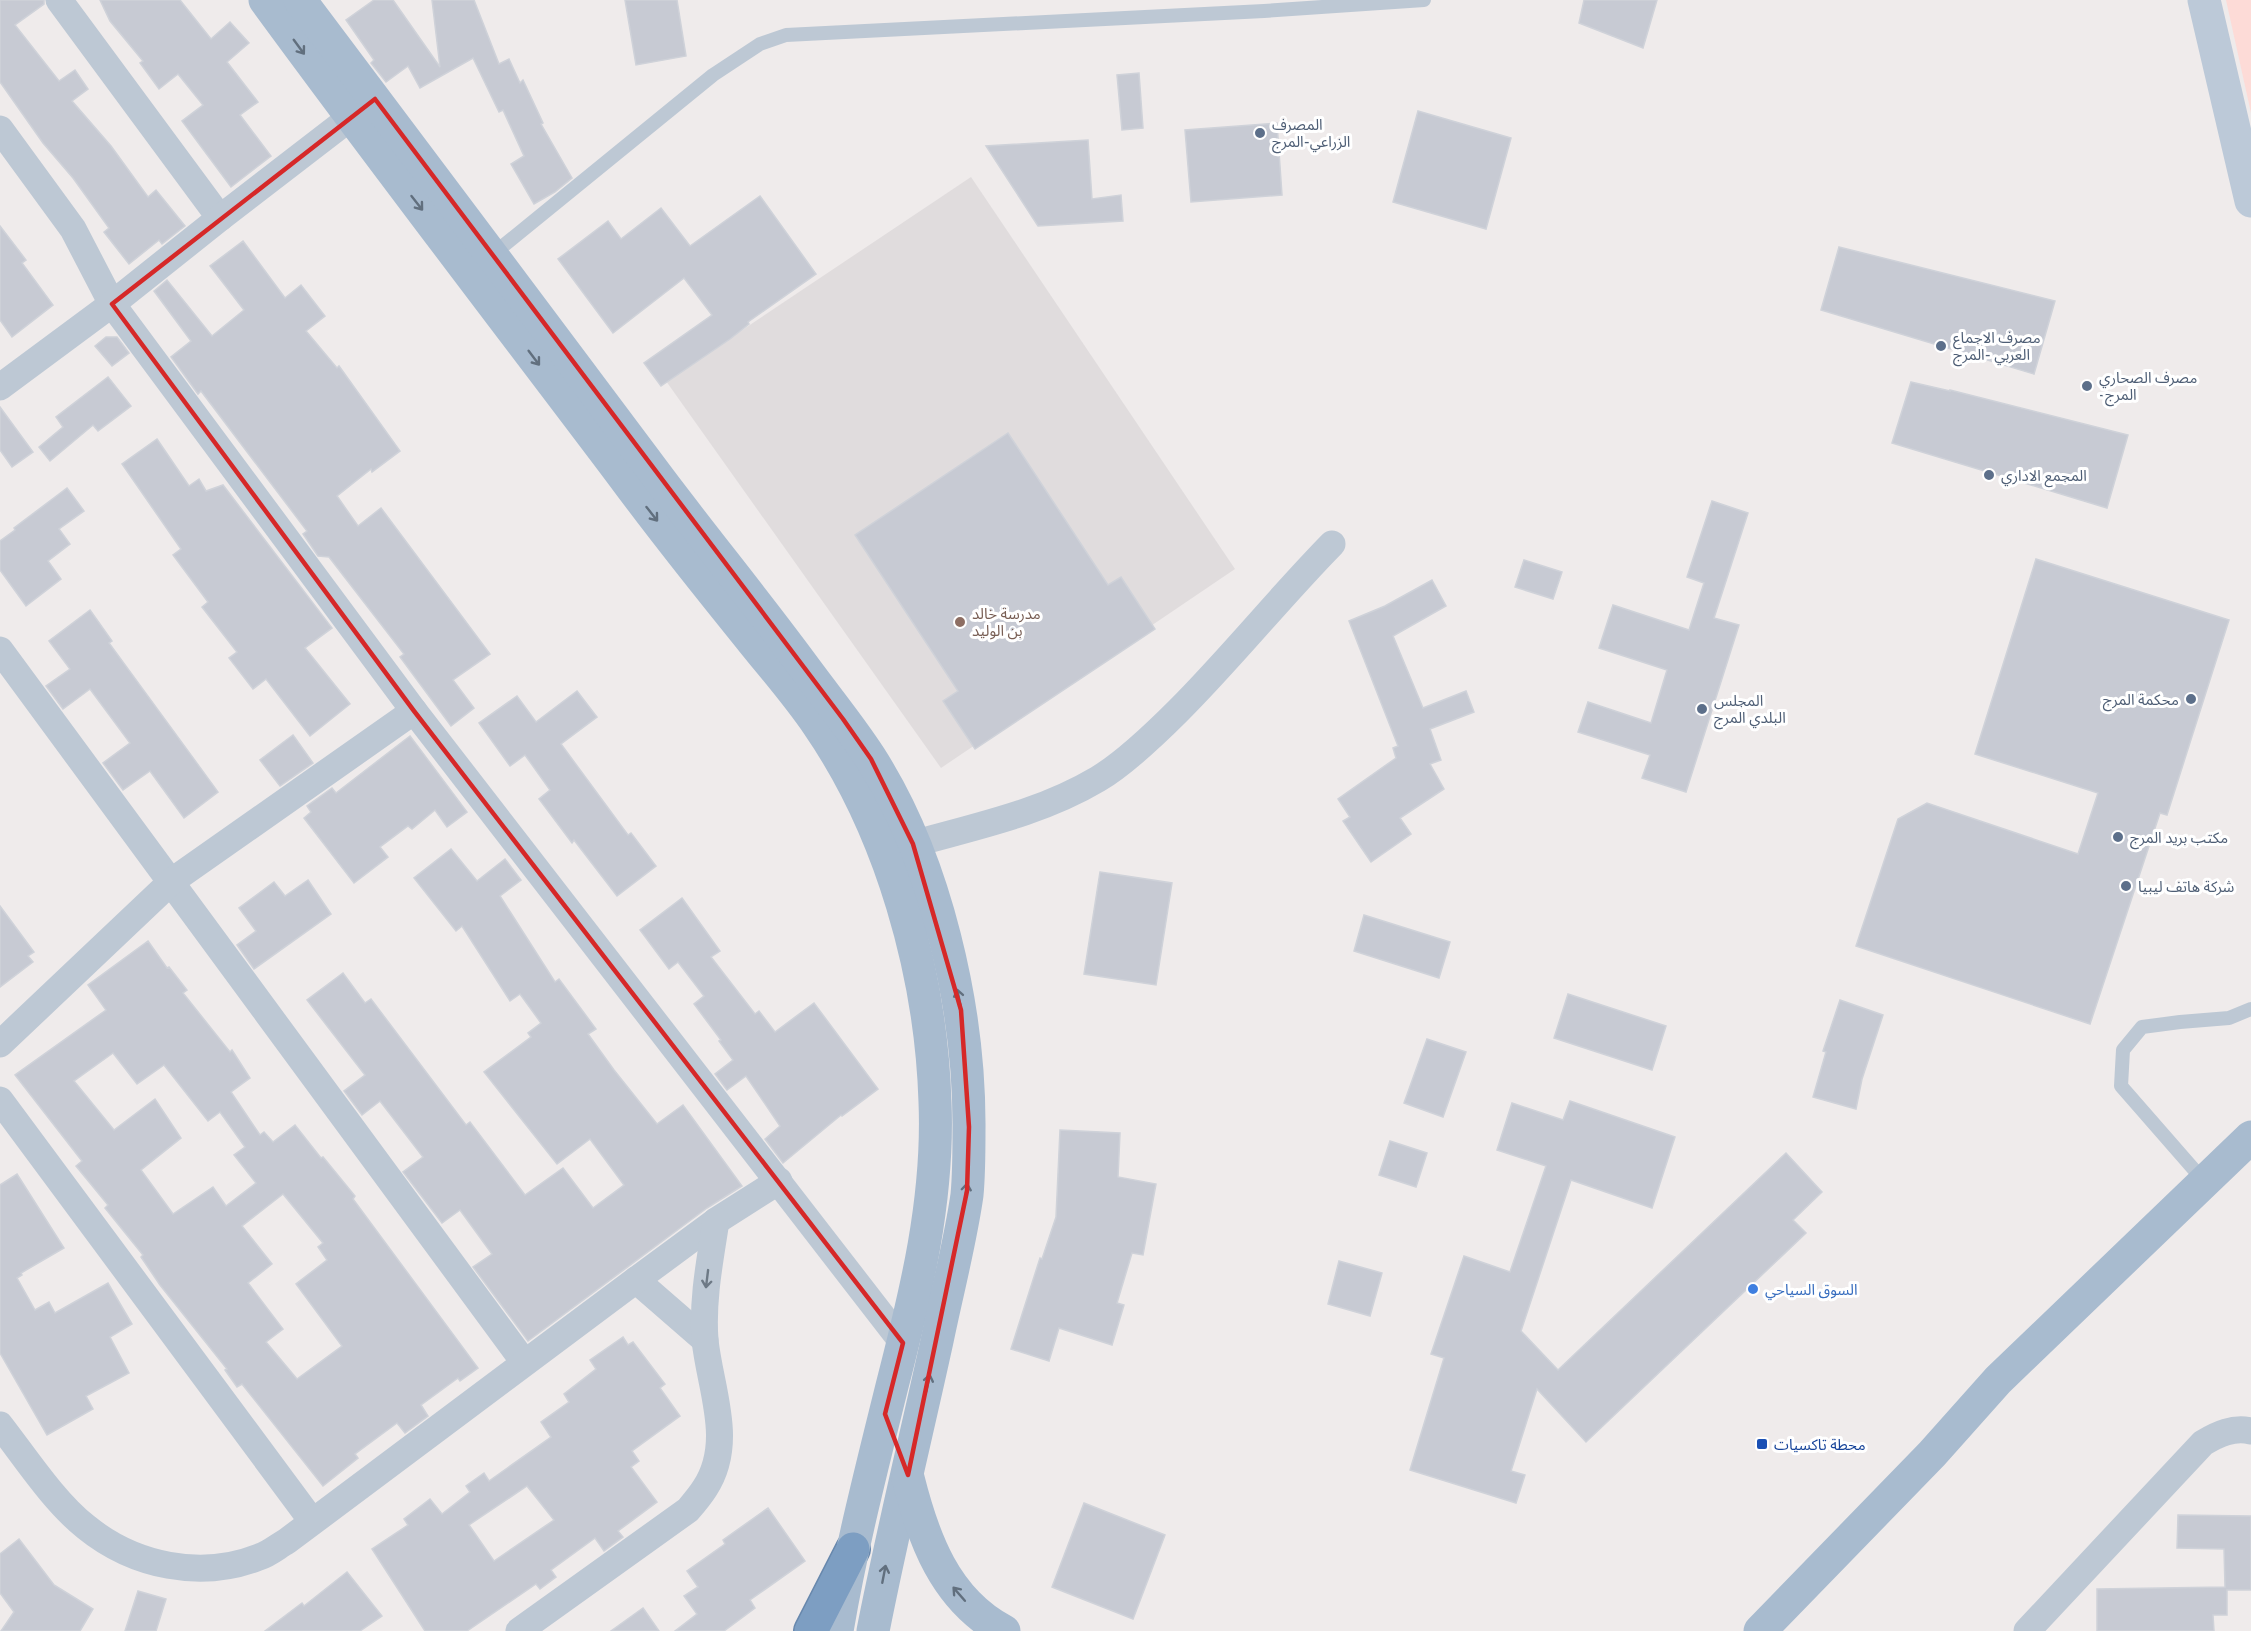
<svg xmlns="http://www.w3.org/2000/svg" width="2251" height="1631" font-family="'IBM Plex Sans','Noto Sans Arabic',sans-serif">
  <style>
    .education { fill: #e0dcdd }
    .medical { fill: #fddbd7 }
    .building { fill: #c7cad3; stroke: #cfd2d9; stroke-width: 1.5; fill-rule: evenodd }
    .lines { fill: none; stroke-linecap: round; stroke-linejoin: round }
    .highway-casing { stroke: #6888ad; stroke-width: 36 }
    .lane { stroke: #bdc8d4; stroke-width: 14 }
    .street { stroke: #bdc8d4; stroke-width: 27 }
    .secondary { stroke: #bcc9d8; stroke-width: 33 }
    .primary { stroke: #a8bbcf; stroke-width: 33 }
    .highway { stroke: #7d9ec2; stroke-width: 33 }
    .oneway { stroke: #616f7e }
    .oneway2 { stroke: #6d7985 }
    .marked { fill: none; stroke: #d62828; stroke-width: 4.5; stroke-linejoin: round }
    .service-dot { fill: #5c6f8a; stroke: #fff; stroke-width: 2 }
    .education-dot { fill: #8d6e63; stroke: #fff; stroke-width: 2 }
    .shop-dot { fill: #3f7fe0; stroke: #fff; stroke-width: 2 }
    .transit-dot { fill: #1a4fb4; stroke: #fff; stroke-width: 2 }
    .labels { text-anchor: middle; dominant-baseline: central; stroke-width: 6; stroke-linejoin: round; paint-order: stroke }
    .service-label { font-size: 15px; fill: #4e5e75; stroke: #fff; text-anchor: start }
    .education-label { font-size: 15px; fill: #785e54; stroke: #fff; text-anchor: start }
    .shop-label { font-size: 15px; fill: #366cbe; stroke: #fff; text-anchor: start }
    .transit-label { font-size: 15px; fill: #164399; stroke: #fff; text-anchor: start }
  </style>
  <rect width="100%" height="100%" fill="#efebeb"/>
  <path class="education" d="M 971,177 L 1235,569 L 941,768 L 666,381 Z"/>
  <path class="medical" d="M 2226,0 L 2251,0 L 2251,113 Z"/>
  <g class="building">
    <path d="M 0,0 L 44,0 L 44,4 L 15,25 L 59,81 L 75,70 L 88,89 L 72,101 L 111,146 L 148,197 L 156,190 L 185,226 L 162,244 L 159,240 L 129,264 L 104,232 L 109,228 L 73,178 L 43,143 L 0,82 Z"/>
    <path d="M 100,0 L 180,0 L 211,39 L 230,22 L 249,43 L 227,62 L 258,102 L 240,115 L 271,156 L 231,187 L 182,121 L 203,105 L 178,74 L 159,89 L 140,63 L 143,61 L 110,21 Z"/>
    <path d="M 374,0 L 393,0 L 440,67 L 432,0 L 474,0 L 499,64 L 509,59 L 520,83 L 523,80 L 543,123 L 541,124 L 572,178 L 555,192 L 534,204 L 511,164 L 524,156 L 503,110 L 499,112 L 473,58 L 420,88 L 408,66 L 386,82 L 371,63 L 374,60 L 346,20 Z"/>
    <path d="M 625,0 L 677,0 L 686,56 L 636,65 Z"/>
    <path d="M 1584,0 L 1657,0 L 1643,48 L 1579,23 Z"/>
    <path d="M 1139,73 L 1143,128 L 1122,130 L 1117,75 Z"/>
    <path d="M 1418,111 L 1511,138 L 1486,229 L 1393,202 Z"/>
    <path d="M 1277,123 L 1282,195 L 1191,202 L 1185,130 Z"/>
    <path d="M 1088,140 L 1092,199 L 1121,195 L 1123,221 L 1038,226 L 986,146 Z"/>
    <path d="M 760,196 L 816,274 L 748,322 L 749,324 L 730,339 L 661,386 L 644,363 L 712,315 L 684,278 L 613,333 L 558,259 L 608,221 L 621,239 L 661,208 L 690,246 Z"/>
    <path d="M 0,226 L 26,260 L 22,263 L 53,305 L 12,337 L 0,320 Z"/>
    <path d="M 243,241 L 285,298 L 301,285 L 325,316 L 306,331 L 337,368 L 339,366 L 400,451 L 372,472 L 371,469 L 337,496 L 358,526 L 381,508 L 490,654 L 453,680 L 474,708 L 451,726 L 400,657 L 404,654 L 329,557 L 318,556 L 303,534 L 307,531 L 201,391 L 198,394 L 171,357 L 191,341 L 154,291 L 167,280 L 212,336 L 244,310 L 210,266 Z"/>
    <path d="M 1839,247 L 2055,301 L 2034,374 L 1821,310 Z"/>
    <path d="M 106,337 L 117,337 L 129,353 L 112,366 L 95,346 Z"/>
    <path d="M 108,377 L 131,406 L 98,431 L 93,425 L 50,461 L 39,447 L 63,427 L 56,417 Z"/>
    <path d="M 1911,382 L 1950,391 L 1950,390 L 2128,435 L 2107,508 L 1892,443 Z"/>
    <path d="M 0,407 L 33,452 L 12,467 L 0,450 Z"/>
    <path d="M 1008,433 L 1108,585 L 1121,577 L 1155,629 L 975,749 L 943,701 L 958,691 L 855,535 Z"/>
    <path d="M 157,439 L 189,486 L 199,479 L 206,491 L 223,485 L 332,628 L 305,648 L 350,704 L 310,736 L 266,679 L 253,689 L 229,658 L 237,652 L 202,607 L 208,602 L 173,555 L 181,549 L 122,464 Z"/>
    <path d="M 67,488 L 84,511 L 59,529 L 70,544 L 48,561 L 61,579 L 26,606 L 0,570 L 0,541 L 15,530 L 14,528 Z"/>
    <path d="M 1712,501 L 1748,513 L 1714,618 L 1739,625 L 1686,792 L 1642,778 L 1650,755 L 1578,732 L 1588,702 L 1651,723 L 1667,670 L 1599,648 L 1613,605 L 1689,630 L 1704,583 L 1687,577 Z"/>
    <path d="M 2036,559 L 2229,620 L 2167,815 L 2160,813 L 2090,1024 L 1856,946 L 1898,819 L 1927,803 L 2078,854 L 2098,793 L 1975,754 Z"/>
    <path d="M 1524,560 L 1562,572 L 1553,599 L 1515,587 Z"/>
    <path d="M 1432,580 L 1446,606 L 1393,636 L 1423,708 L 1466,691 L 1474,712 L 1430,729 L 1441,760 L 1430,764 L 1444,789 L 1400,818 L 1411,834 L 1371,862 L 1343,821 L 1350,817 L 1338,799 L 1396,758 L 1393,748 L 1398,746 L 1349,621 L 1385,606 Z"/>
    <path d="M 90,610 L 112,641 L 109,643 L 218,792 L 184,818 L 150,771 L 123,790 L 103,763 L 130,743 L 90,689 L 63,709 L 46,686 L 70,669 L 49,641 Z"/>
    <path d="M 577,691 L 597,717 L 561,744 L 628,835 L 631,833 L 656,866 L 617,896 L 574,840 L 572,843 L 539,799 L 550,790 L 525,755 L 510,766 L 479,723 L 517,696 L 536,722 Z"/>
    <path d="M 293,735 L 313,763 L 280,786 L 260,760 Z"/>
    <path d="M 410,736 L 467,812 L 447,827 L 435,810 L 412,829 L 408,826 L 380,847 L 388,857 L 354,883 L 304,818 L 311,812 L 307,806 L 332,788 L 336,793 Z"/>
    <path d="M 451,849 L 477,881 L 505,859 L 521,880 L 500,896 L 555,982 L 559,979 L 596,1029 L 588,1034 L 614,1070 L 657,1124 L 683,1105 L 742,1186 L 707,1208 L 528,1341 L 473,1267 L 492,1254 L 460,1210 L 442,1223 L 403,1172 L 423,1157 L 380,1101 L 362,1115 L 344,1091 L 365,1075 L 307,1000 L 343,973 L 365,1003 L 371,999 L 466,1125 L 470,1122 L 525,1195 L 563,1168 L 593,1208 L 624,1185 L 590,1139 L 557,1164 L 484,1072 L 531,1037 L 528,1033 L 541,1023 L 520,994 L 510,1001 L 462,926 L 456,931 L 414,878 Z"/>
    <path d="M 1100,872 L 1172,883 L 1156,985 L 1084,974 Z"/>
    <path d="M 308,880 L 331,914 L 254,969 L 237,945 L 256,931 L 239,908 L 274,882 L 285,896 Z"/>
    <path d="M 682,898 L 720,951 L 711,957 L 755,1014 L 759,1011 L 775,1032 L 814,1003 L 878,1089 L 842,1116 L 841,1115 L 783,1163 L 765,1139 L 780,1126 L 746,1076 L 727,1090 L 715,1074 L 733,1060 L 719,1041 L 721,1040 L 694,1004 L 704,996 L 678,962 L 669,969 L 640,930 Z"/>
    <path d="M 0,906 L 34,952 L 28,956 L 33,962 L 0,987 Z"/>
    <path d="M 1364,915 L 1450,942 L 1439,978 L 1354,951 Z"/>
    <path d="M 148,941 L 167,968 L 169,967 L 187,990 L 183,993 L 230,1052 L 232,1050 L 250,1078 L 231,1092 L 260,1135 L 264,1132 L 273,1142 L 295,1125 L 321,1158 L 323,1157 L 355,1196 L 353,1199 L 478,1368 L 460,1381 L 458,1378 L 421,1405 L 428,1416 L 405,1433 L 397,1423 L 355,1454 L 358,1458 L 323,1486 L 242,1384 L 237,1387 L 225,1370 L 227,1369 L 160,1285 L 141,1257 L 143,1255 L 105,1208 L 108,1205 L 76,1166 L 82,1161 L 15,1075 L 106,1010 L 88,985 ZM 113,1053 L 137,1084 L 164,1065 L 208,1121 L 220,1112 L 245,1147 L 234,1155 L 256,1183 L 226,1206 L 213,1187 L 173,1214 L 141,1170 L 181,1138 L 155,1099 L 114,1130 L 74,1081 ZM 283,1194 L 323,1243 L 318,1247 L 327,1260 L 296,1284 L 342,1346 L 297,1379 L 266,1342 L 283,1329 L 248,1283 L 272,1264 L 242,1226 Z"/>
    <path d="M 1568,994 L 1666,1026 L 1652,1070 L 1554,1038 Z"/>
    <path d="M 1840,1000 L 1883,1015 L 1862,1079 L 1856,1109 L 1813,1097 L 1826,1052 L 1823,1051 Z"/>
    <path d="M 1427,1039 L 1466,1052 L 1443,1117 L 1404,1103 Z"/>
    <path d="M 1570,1101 L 1675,1137 L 1652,1208 L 1571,1180 L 1521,1331 L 1558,1370 L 1786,1153 L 1822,1192 L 1793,1220 L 1806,1233 L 1586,1442 L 1537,1389 L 1511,1471 L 1525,1475 L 1516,1503 L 1410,1470 L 1444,1358 L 1431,1354 L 1464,1256 L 1510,1272 L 1546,1166 L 1497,1150 L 1512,1103 L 1563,1120 Z"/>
    <path d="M 1060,1130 L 1120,1133 L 1118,1177 L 1156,1184 L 1143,1255 L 1132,1253 L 1117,1303 L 1124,1305 L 1112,1345 L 1059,1328 L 1049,1361 L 1011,1349 L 1040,1258 L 1042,1259 L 1056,1217 Z"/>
    <path d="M 1390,1141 L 1427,1153 L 1416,1187 L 1379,1175 Z"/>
    <path d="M 17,1174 L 64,1248 L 21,1273 L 22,1275 L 17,1278 L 35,1310 L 49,1302 L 55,1313 L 108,1283 L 132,1324 L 110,1337 L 129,1373 L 86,1396 L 93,1409 L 47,1435 L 0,1353 L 0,1185 Z"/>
    <path d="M 1339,1261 L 1382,1273 L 1370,1316 L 1328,1304 Z"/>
    <path d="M 623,1337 L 628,1345 L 633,1342 L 665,1384 L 660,1388 L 680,1416 L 632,1451 L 639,1461 L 631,1467 L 657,1502 L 618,1531 L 623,1537 L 604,1551 L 595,1538 L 551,1570 L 556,1577 L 540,1589 L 536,1584 L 467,1631 L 425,1631 L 372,1549 L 408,1525 L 404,1519 L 430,1499 L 442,1514 L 470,1492 L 466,1486 L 484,1473 L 489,1481 L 551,1437 L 541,1422 L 569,1402 L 564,1394 L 596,1369 L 590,1360 ZM 527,1486 L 554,1520 L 494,1561 L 469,1525 Z"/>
    <path d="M 1084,1503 L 1165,1535 L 1133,1619 L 1052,1587 Z"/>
    <path d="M 768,1508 L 805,1561 L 750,1600 L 755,1608 L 724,1631 L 675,1631 L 697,1614 L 684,1596 L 698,1587 L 687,1571 L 725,1544 L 723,1540 Z"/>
    <path d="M 2178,1515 L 2251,1516 L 2251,1590 L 2227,1590 L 2227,1615 L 2213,1615 L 2214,1631 L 2097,1631 L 2097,1589 L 2225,1587 L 2224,1549 L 2177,1548 Z"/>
    <path d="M 19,1539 L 54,1585 L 93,1609 L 80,1631 L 1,1631 L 14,1612 L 0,1593 L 0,1554 Z"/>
    <path d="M 347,1572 L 382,1616 L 360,1631 L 265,1631 L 302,1603 L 304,1606 Z"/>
    <path d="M 138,1591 L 166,1599 L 156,1631 L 125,1631 Z"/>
    <path d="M 643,1608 L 659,1631 L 611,1631 Z"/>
  </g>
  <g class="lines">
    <defs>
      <path id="highway" d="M 811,1631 L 853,1549"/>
    </defs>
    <use href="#highway" class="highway-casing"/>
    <g class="lane">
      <path d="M 492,255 L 713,75 L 760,44 L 786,35 L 1264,11 L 1424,0"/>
      <path d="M 2204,1181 L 2121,1086 L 2123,1050 L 2142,1027 L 2180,1022 L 2229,1018 L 2251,1009"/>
    </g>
    <g class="street">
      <path d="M 59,0 L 220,218"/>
      <path d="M 0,129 L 73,229 L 112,304 L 414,711 L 903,1343"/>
      <path d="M 0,387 L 112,304 L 220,218 L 368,104"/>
      <path d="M 0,650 L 524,1362"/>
      <path d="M 913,844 C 977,826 1041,813 1098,779 C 1125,763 1155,734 1178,711 C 1231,658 1279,598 1332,544"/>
      <path d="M 0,1044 L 172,881 L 414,711"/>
      <path d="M 0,1100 L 312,1521"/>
      <path d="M 636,1280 L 705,1340"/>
      <path d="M 0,1425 C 25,1457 54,1502 86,1527 C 134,1566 201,1580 259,1557 C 269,1554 278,1546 287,1541 L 636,1280 L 716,1221 L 779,1181"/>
      <path d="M 519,1631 L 688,1510 C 694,1503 700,1496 705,1488 C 735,1442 710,1389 705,1340 C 702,1300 710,1260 716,1221"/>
      <path d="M 2027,1631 L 2203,1443 C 2218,1434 2233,1427 2251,1431"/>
    </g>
    <path class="secondary" d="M 2204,0 L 2251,201"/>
    <g class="primary">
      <path d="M 265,0 C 382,160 503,317 623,476 C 663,530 706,584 749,637 C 772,666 797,694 818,725 C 891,831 931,973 935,1102 C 939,1199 916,1293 892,1386 C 872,1467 851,1548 837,1631"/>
      <path d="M 300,0 C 416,154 531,307 646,461 C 699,533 757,602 810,675 C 830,702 852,729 870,757 C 936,860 970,1009 969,1130 C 969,1151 969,1174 967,1195 C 960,1244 947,1292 937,1341 C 916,1437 892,1534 873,1631"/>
      <path d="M 908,1478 C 923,1538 945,1600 1004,1631"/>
      <path d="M 1760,1631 L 1932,1454 L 1998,1380 L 2251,1137"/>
    </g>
    <use href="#highway" class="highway"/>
  </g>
  <defs><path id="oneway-shaft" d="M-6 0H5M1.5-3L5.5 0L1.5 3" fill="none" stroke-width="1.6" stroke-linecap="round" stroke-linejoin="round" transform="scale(1.5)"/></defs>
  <g class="oneway">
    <use href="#oneway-shaft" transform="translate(299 47) rotate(54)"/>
    <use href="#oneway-shaft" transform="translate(417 203) rotate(52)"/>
    <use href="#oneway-shaft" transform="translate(534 358) rotate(53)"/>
    <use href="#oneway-shaft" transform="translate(652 514) rotate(52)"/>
    <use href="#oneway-shaft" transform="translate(959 998) rotate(-102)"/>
    <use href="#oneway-shaft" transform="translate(966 1192) rotate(-83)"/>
    <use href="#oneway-shaft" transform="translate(928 1383) rotate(-78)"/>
    <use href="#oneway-shaft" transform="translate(884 1574) rotate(-79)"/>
    <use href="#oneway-shaft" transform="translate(959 1594) rotate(-131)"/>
  </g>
  <use class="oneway2" href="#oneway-shaft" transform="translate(707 1279) rotate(97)"/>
  <path class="marked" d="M 375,99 L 843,719 L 871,759 L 913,844 L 961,1010 L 969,1127 L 967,1191 L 908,1475 L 885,1414 L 903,1343 L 414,711 L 112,304 Z"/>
  <g class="service-dot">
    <circle cx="1260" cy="133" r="6"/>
    <circle cx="1941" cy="346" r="6"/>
    <circle cx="2087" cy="386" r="6"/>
    <circle cx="1989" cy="475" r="6"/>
    <circle cx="2191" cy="699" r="6"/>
    <circle cx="1702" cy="709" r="6"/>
    <circle cx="2118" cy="837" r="6"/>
    <circle cx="2126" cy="886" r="6"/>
  </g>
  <circle class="education-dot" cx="960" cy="622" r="6"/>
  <circle class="shop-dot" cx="1753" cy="1289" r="6"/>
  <rect class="transit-dot" x="1756" y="1438" width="12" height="12" rx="3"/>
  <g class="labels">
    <g class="service-label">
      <text x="1272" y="124">المصرف<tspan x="1272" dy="17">الزراعي-المرج</tspan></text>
      <text x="1953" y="337">مصرف الاجماع<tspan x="1953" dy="17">العربي -المرج</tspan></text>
      <text x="2099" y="377">مصرف الصحاري<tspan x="2099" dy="17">-المرج</tspan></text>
      <text x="2001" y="475">المجمع الاداري</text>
      <text x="2179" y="699" text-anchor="end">محكمة المرج</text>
      <text x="1714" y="700">المجلس<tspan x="1714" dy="17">البلدي المرج</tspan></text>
      <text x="2130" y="837">مكتب بريد المرج</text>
      <text x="2138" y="886">شركة هاتف ليبيا</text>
    </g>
    <g class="education-label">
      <text x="972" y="613">مدرسة خالد<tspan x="972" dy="17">بن الوليد</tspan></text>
    </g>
    <g class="shop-label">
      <text x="1765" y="1289">السوق السياحي</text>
    </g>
    <g class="transit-label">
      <text x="1774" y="1444">محطة تاكسيات</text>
    </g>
  </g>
</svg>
